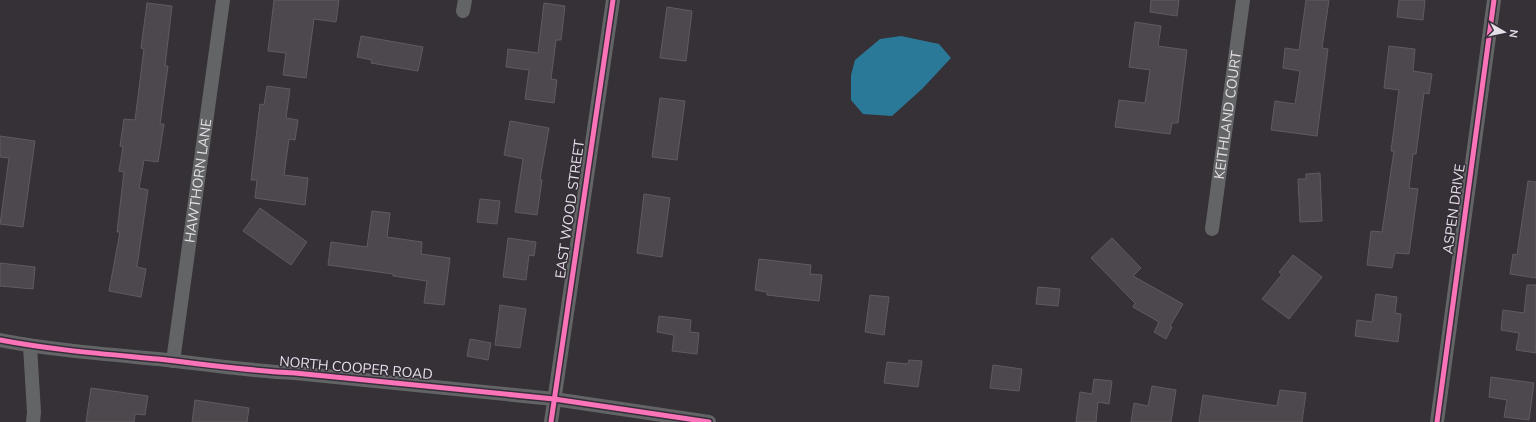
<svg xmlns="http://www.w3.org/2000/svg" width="1536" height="422" font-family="'Nunito Sans',sans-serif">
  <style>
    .water { fill: #2b7999 }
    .building { fill: #4c484d; stroke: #5f5b5f }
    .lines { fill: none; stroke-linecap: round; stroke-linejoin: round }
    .street { stroke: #636465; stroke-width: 14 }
    .cycleway-casing { stroke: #362e39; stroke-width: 8 }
    .cycleway { stroke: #fb73b8; stroke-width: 5 }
    .labels { text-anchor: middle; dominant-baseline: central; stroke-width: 3; stroke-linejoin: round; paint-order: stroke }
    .street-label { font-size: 14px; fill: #e5e0e8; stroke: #362e39 }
  </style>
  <rect width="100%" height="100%" fill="#353136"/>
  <path class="water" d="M 901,36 L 939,44 L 951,58 L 922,89 L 892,116 L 863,114 L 851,100 L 851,75 L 855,60 L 880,39 Z"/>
  <g class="building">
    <path d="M 274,0 L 339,0 L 336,22 L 314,19 L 306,78 L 283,75 L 286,53 L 268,51 Z"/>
    <path d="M 1151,0 L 1179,0 L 1177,16 L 1150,12 Z"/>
    <path d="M 1306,0 L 1329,0 L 1322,48 L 1328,49 L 1317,136 L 1271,130 L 1275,101 L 1295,104 L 1300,71 L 1283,68 L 1285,48 L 1299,50 Z"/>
    <path d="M 1399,0 L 1425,0 L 1423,20 L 1397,17 Z"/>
    <path d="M 147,3 L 172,6 L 165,66 L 168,66 L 160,124 L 164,124 L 158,162 L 144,160 L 139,188 L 148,190 L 137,267 L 146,269 L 141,297 L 109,291 L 120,232 L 117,232 L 124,172 L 119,171 L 123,147 L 120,146 L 124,119 L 135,120 L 144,49 L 141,48 Z"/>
    <path d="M 544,3 L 565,6 L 561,40 L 556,40 L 551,79 L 557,80 L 554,103 L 525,99 L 529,70 L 506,67 L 508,49 L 538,53 Z"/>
    <path d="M 667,7 L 692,11 L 686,61 L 660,58 Z"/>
    <path d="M 1135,22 L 1161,26 L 1158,46 L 1187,50 L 1178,123 L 1172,123 L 1170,134 L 1115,127 L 1119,100 L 1145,103 L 1150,70 L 1129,67 Z"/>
    <path d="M 361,36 L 423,47 L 418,71 L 371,63 L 372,60 L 357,57 Z"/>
    <path d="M 1389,46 L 1415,49 L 1413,71 L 1432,74 L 1429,94 L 1424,93 L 1416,154 L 1413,154 L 1409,188 L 1418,189 L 1409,254 L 1395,253 L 1392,268 L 1367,265 L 1371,231 L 1382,232 L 1394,151 L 1391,151 L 1399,90 L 1384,88 Z"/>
    <path d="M 267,86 L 290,89 L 286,118 L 298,120 L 295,140 L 289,139 L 284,175 L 308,178 L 305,205 L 255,198 L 257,180 L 251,180 L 260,104 L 264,105 Z"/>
    <path d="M 660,98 L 685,101 L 677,160 L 652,157 Z"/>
    <path d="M 510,121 L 549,128 L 540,179 L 542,180 L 537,215 L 515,212 L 523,159 L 504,155 Z"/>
    <path d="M 0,136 L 35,141 L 23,227 L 0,224 L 9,158 L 0,157 Z"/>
    <path d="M 1320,173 L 1322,221 L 1300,222 L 1298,179 L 1306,179 L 1306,174 Z"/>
    <path d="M 1528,181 L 1536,182 L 1536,278 L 1510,274 L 1513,254 L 1517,255 Z"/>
    <path d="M 644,194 L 670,198 L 662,257 L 637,253 Z"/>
    <path d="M 480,199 L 500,201 L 497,224 L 477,222 Z"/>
    <path d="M 260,208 L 307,242 L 291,265 L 243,231 Z"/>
    <path d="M 372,211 L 390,213 L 387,237 L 422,242 L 421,254 L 450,258 L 444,305 L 424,303 L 427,281 L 393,276 L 393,274 L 328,265 L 331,242 L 367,247 Z"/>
    <path d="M 508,238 L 536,242 L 534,256 L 529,255 L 526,280 L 503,277 Z"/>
    <path d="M 1112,238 L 1141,268 L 1133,276 L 1183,304 L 1170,326 L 1172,327 L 1166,339 L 1154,332 L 1159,322 L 1133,307 L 1135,303 L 1091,258 Z"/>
    <path d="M 1293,255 L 1322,277 L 1289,319 L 1262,299 L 1282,274 L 1279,272 Z"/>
    <path d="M 759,259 L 811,265 L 810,274 L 822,275 L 819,301 L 767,295 L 767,292 L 755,290 Z"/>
    <path d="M 0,263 L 35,267 L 33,289 L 0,286 Z"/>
    <path d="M 1527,285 L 1536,285 L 1536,353 L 1516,350 L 1519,333 L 1501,330 L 1503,310 L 1524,313 Z"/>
    <path d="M 1038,287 L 1060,289 L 1058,306 L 1036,304 Z"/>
    <path d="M 1376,294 L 1397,297 L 1395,313 L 1401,314 L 1398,342 L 1355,336 L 1357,320 L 1372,322 Z"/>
    <path d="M 870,295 L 889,297 L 884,335 L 865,332 Z"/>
    <path d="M 500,305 L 526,309 L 520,348 L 495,345 Z"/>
    <path d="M 659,316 L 691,320 L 690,332 L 699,333 L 697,354 L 672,351 L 674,335 L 657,332 Z"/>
    <path d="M 470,339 L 491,343 L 488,360 L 467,356 Z"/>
    <path d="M 909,360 L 922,361 L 918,387 L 884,383 L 887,362 L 908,364 Z"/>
    <path d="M 993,365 L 1022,369 L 1019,391 L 990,388 Z"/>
    <path d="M 1491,377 L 1534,383 L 1529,420 L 1504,417 L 1507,400 L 1489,397 Z"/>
    <path d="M 1094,379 L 1112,381 L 1109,404 L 1098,402 L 1096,422 L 1076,422 L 1080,392 L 1092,394 Z"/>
    <path d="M 1152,386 L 1176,390 L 1171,422 L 1131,422 L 1134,403 L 1148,406 Z"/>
    <path d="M 91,388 L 148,396 L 145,415 L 135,414 L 134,422 L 86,422 Z"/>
    <path d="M 1280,390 L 1306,393 L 1302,422 L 1199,422 L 1203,395 L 1277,406 Z"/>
    <path d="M 195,400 L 249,408 L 247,422 L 192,422 Z"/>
  </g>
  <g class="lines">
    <g class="street">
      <path d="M 463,11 L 465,0"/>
      <path id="s1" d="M 1212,229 L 1243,0"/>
      <path d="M 0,340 C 52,350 105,354 158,359 C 203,364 249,371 295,373 L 554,399 L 709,422"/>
      <path d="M 30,346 L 34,412 L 33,422"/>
      <path id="s2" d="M 173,361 L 223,0"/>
      <path d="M 551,422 L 613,0"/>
      <path d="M 1437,422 L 1494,0"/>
    </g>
    <defs>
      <g id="cycleway">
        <path d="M 0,340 C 52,350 105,354 158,359 C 203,364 249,371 295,373 L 554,399 L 709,422"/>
        <path d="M 551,422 L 613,0"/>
        <path d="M 1437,422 L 1494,0"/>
      </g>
    </defs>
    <use href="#cycleway" class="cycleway-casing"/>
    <use href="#cycleway" class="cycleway"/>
  </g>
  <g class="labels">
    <g class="street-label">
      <text stroke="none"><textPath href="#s1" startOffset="115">KEITHLAND COURT</textPath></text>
      <text stroke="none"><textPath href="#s2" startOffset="182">HAWTHORN LANE</textPath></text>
      <text transform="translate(570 209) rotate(-82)">EAST WOOD STREET</text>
      <text transform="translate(1454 209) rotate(-82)">ASPEN DRIVE</text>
      <text transform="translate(356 368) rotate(5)">NORTH COOPER ROAD</text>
    </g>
  </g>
  <g transform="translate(1504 32) rotate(99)" stroke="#362e39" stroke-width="3" paint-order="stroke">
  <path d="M0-3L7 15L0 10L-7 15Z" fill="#e5e0e8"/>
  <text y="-6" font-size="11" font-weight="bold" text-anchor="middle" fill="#e5e0e8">N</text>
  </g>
</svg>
